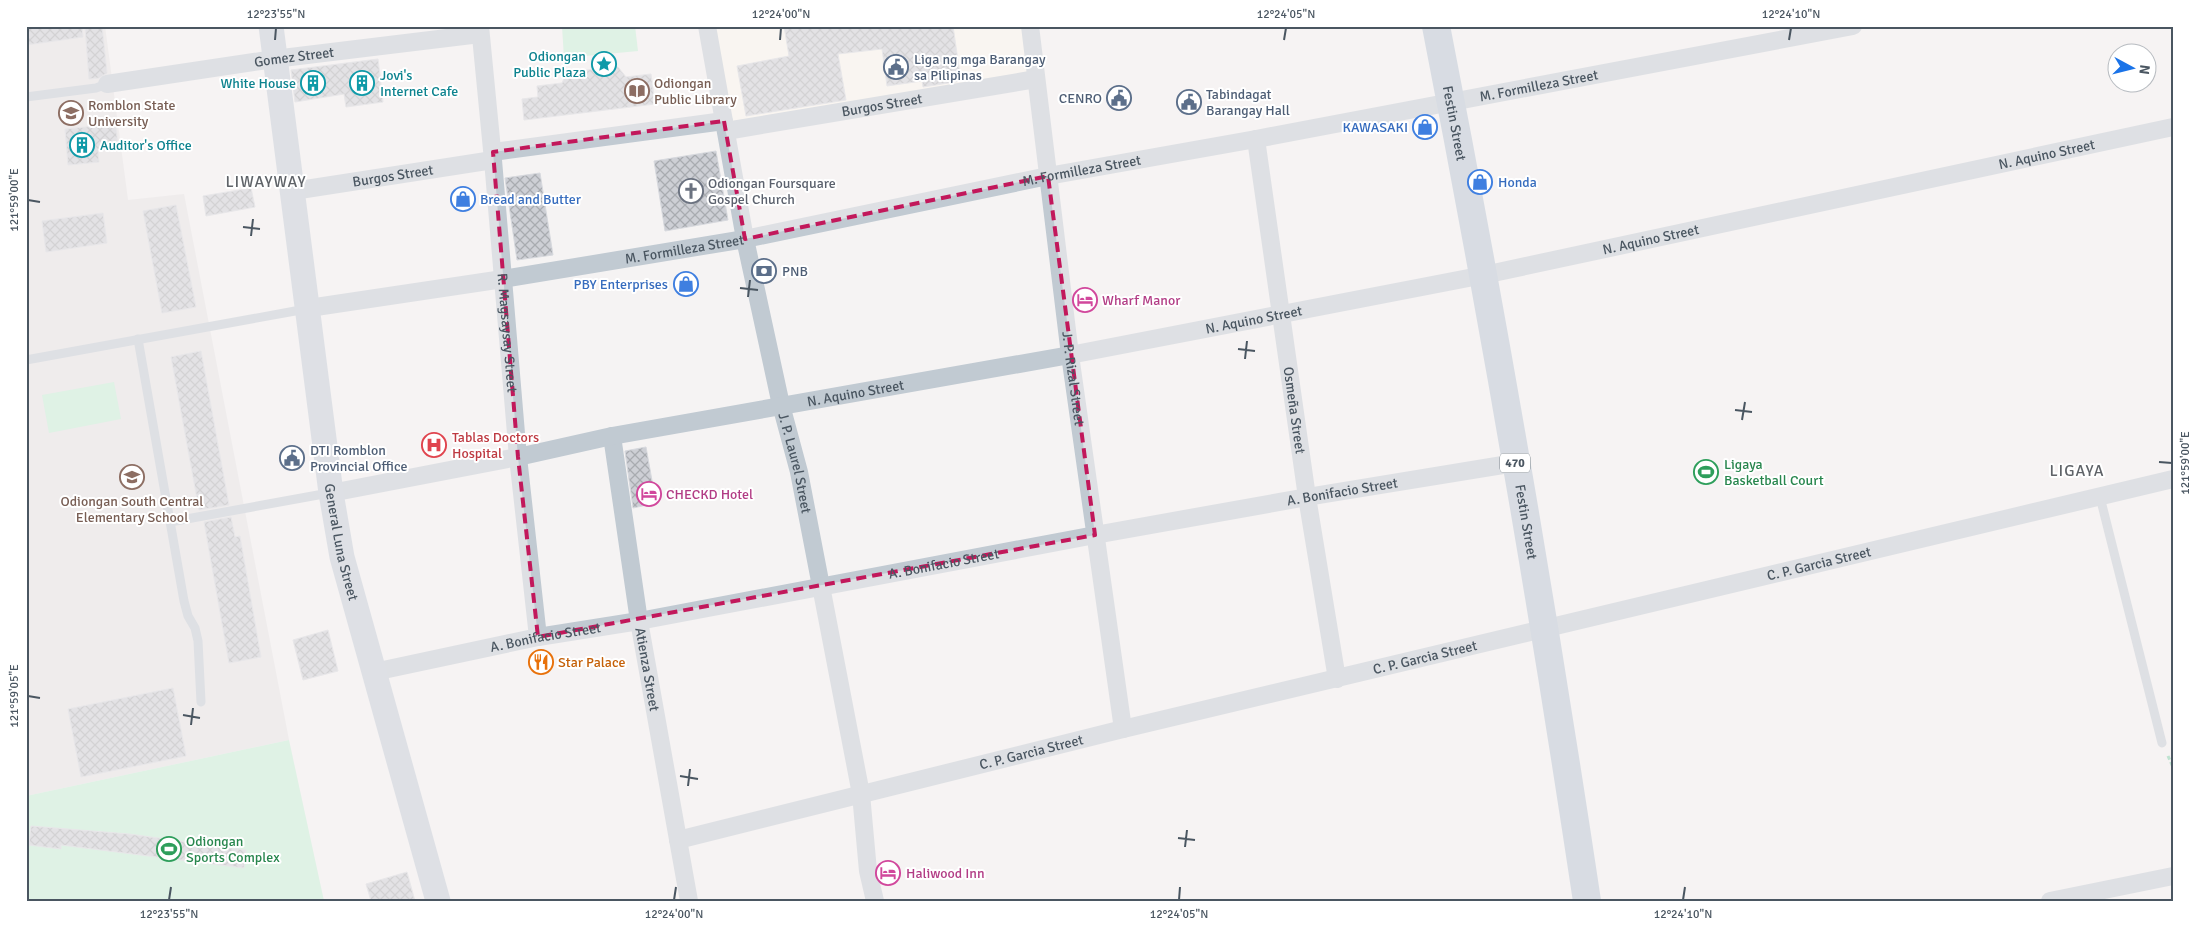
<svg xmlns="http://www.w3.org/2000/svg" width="2199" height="927" font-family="Signika,sans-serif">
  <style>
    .commercial { fill: #fdf9ef }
    .education { fill: #e6e4e5 }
    .pitch { fill: #c3f1d5 }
    .building { fill: url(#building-cross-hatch); stroke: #d7d9de }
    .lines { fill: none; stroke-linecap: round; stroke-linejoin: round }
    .path { stroke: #7ad0a6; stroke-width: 3; stroke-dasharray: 4 2.5; stroke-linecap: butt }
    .lane { stroke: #c1cad2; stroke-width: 9 }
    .street { stroke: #c1cad2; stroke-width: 18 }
    .secondary { stroke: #c1cbd6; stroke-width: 25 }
    .primary { stroke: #b3c2d1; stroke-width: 28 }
    .marked { fill: none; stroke: #c2185b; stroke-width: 4; stroke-dasharray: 10 6; stroke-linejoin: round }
    .ticks { fill: none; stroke: #4a5661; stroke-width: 2 }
    .labels { text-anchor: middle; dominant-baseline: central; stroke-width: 4; stroke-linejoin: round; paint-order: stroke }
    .shield { fill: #fff; stroke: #808990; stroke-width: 1 }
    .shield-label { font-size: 12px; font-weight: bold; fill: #4a5661 }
    .culture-label { font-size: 14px; fill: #0d838f; stroke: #fff; text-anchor: end }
    .street-label { font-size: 14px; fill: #4a5661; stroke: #fff }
    .service-label { font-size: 14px; fill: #4e5e75; stroke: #fff; text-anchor: start }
    .education-label { font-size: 14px; fill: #785e54; stroke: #fff; text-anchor: start }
    .shop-label { font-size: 14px; fill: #366cbe; stroke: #fff; text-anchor: end }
    .worship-label { font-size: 14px; fill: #5b616d; stroke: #fff; text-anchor: start }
    .hotel-label { font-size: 14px; fill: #b23c85; stroke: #fff; text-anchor: start }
    .health-label { font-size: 14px; fill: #be3a42; stroke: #fff; text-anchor: start }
    .leisure-label { font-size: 14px; fill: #27864d; stroke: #fff; text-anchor: start }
    .food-label { font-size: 14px; fill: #c56008; stroke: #fff; text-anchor: start }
    .quarter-label { font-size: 16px; letter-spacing: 1px; fill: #5f6368; stroke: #fff }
    .neatline { fill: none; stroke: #4a5661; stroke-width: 2 }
    .ticks-label { font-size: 12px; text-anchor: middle; fill: #4a5661 }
  </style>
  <defs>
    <pattern id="building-cross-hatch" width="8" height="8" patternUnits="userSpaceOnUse" patternTransform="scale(1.25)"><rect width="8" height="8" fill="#cdcfd5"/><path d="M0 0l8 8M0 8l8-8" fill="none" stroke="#a8abb0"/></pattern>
  </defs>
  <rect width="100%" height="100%" fill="#f5f3f3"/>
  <path class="commercial" d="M 707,26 L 1030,26 L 1036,79 L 726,131 Z"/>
  <path class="education" d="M 26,26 L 105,26 L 128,200 L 184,194 L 289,740 L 26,796 Z"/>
  <g class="pitch">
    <path d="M 562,26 L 635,26 L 638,51 L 564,58 Z"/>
    <path d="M 114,382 L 121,419 L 49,433 L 42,395 Z"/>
    <path d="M 289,740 L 324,901 L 26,901 L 26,796 Z"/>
  </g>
  <g class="building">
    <path d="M 26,26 L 82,26 L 83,37 L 26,45 Z"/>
    <path d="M 85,26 L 102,26 L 107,73 L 99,78 L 89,79 Z"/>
    <path d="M 784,26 L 953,26 L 961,81 L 923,87 L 922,81 L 887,86 L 882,49 L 838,54 L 846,100 L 746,116 L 737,66 L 789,56 Z"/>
    <path d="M 378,59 L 383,102 L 346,107 L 344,94 L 295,102 L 291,70 Z"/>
    <path d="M 618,67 L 626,77 L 651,74 L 655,104 L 524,120 L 522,99 L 538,97 L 537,86 L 562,83 L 567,72 Z"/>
    <path d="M 116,124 L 118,149 L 98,151 L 99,162 L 68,165 L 65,129 Z"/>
    <path d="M 716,151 L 728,220 L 665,231 L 654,161 Z"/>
    <path d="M 540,173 L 553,255 L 517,260 L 505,178 Z"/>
    <path d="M 251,188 L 255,207 L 206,216 L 203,196 Z"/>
    <path d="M 176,205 L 196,307 L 162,313 L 143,211 Z"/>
    <path d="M 103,213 L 107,243 L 46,252 L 42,221 Z"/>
    <path d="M 201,351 L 229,505 L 199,510 L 171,357 Z"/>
    <path d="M 646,447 L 656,503 L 633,508 L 625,451 Z"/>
    <path d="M 231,517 L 235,537 L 240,536 L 261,657 L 229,663 L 204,522 Z"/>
    <path d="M 328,630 L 338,671 L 303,680 L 293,640 Z"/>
    <path d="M 173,688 L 186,756 L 81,777 L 68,709 Z"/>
    <path d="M 31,826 L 129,834 L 246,850 L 244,868 L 61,845 L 61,849 L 29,845 Z"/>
    <path d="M 407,872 L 415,901 L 371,901 L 366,884 Z"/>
  </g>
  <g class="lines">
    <path class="path" d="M 2168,756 L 2173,767"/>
    <g class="lane">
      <path d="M 26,97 L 96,88 L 107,84"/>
      <path d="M 138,339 L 184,601 L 188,616 L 195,628 L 198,641 L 201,702"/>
      <path d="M 26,360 L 306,309"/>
      <path d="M 2100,497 L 2162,743"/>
      <path d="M 170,522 L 329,493"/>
    </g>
    <g class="street">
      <path id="s1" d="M 480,26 L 493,160 L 518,457 L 538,637"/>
      <path id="s2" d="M 707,26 L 745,239 L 781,405 L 799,472 L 861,794 L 868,871 L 875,901"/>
      <path id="s3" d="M 1030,26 L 1070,355 L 1123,729"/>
      <path id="s4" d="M 107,84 L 274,59 L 480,34"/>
      <path id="s5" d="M 726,131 L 1036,79"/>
      <path id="s6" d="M 1256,139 L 1307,497 L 1337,679"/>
      <path d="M 493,152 L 724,121"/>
      <path id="s7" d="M 293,191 L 493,160"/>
      <path id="s8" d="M 309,308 L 503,279 L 745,239 L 1048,176 L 1256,139 L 1853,26"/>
      <path id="s9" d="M 612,436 L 639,621 L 689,901"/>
      <path id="s10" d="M 331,493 L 518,457 L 612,436 L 1070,355 L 1484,275 L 2173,127"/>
      <path id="s11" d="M 374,672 L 538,637 L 639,621 L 1095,535 L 1307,497 L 1515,463"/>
      <path id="s12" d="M 678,840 L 1123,729 L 2173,479"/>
      <path d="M 2050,901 L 2173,876"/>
    </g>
    <path class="secondary" id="s13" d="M 271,26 L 331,493 L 342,557 L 438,901"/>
    <path class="primary" id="s14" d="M 1436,26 C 1493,317 1543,608 1587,901"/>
  </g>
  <path d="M0 0H2199V927H0ZM 724,121 L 745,239 L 1048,176 L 1095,535 L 538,637 L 518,457 L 493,152 Z" fill="#f5f3f3" fill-opacity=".55" fill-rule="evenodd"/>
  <path class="marked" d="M 724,121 L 745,239 L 1048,176 L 1095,535 L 538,637 L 518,457 L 493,152 Z"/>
  <path class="ticks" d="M 275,40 L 276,28M 780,40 L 781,28M 1284,40 L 1286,28M 1789,40 L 1791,28M 28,200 L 40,202M 243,227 L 260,229M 251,236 L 253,219M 740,288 L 758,290M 748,297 L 750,280M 1238,349 L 1255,351M 1245,359 L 1247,341M 1735,410 L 1752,412M 1742,420 L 1745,402M 2159,462 L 2172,463M 28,696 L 40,698M 183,715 L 200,718M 191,725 L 193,708M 680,776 L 698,779M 688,786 L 690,769M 1178,838 L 1195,840M 1185,847 L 1187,830M 169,900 L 171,887M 674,900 L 676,887M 1179,900 L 1180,887M 1683,900 L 1685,887"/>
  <defs>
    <symbol id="sight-ring" viewBox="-11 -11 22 22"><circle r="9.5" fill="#fff" stroke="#0f9aa8" stroke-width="1.5"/><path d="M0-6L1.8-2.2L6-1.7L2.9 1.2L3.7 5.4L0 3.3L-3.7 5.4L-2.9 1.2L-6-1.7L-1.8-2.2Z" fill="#0f9aa8"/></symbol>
    <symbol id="civic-ring" viewBox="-11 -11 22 22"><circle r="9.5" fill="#fff" stroke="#5c6f8a" stroke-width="1.5"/><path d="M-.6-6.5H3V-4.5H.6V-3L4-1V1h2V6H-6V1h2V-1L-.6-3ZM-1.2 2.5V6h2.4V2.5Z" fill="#5c6f8a"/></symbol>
    <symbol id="building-ring" viewBox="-11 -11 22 22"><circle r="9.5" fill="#fff" stroke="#0f9aa8" stroke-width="1.5"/><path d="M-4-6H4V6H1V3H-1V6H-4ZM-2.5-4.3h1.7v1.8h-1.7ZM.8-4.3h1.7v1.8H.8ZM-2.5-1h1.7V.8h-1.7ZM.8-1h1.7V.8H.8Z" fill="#0f9aa8"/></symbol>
    <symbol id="library-ring" viewBox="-11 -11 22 22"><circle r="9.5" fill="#fff" stroke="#8d6e63" stroke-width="1.5"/><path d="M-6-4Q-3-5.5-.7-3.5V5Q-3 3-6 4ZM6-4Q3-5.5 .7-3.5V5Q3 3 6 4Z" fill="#8d6e63"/></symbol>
    <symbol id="university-ring" viewBox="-11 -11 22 22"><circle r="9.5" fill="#fff" stroke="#8d6e63" stroke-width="1.5"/><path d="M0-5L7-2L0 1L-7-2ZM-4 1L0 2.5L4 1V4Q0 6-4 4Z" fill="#8d6e63"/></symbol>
    <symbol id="shop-ring" viewBox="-11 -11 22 22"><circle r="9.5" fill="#fff" stroke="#3f7fe0" stroke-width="1.5"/><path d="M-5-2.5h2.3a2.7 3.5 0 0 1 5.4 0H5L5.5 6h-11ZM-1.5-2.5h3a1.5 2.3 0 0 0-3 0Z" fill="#3f7fe0"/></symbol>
    <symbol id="church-ring" viewBox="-11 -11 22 22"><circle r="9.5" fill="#fff" stroke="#6b7280" stroke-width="1.5"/><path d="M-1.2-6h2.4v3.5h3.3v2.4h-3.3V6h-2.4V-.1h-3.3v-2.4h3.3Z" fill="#6b7280"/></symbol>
    <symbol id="bank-ring" viewBox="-11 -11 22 22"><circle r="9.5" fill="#fff" stroke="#5c6f8a" stroke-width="1.5"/><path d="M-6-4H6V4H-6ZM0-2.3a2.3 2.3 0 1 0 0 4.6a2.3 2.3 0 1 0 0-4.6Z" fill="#5c6f8a"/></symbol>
    <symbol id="hotel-ring" viewBox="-11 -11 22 22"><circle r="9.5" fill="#fff" stroke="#d1479c" stroke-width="1.5"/><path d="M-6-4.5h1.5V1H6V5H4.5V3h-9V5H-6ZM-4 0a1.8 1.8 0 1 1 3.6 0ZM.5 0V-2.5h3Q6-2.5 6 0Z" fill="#d1479c"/></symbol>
    <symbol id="hospital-ring" viewBox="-11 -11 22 22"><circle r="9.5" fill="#fff" stroke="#e0444e" stroke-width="1.5"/><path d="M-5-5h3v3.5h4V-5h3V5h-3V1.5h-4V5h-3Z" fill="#e0444e"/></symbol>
    <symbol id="stadium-ring" viewBox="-11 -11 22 22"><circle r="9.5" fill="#fff" stroke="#2e9e5b" stroke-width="1.5"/><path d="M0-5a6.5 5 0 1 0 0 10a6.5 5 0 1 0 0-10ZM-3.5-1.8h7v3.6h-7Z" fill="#2e9e5b"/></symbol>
    <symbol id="school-ring" viewBox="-11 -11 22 22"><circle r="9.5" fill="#fff" stroke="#8d6e63" stroke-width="1.5"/><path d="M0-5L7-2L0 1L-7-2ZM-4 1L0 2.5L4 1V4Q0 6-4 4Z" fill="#8d6e63"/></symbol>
    <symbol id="restaurant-ring" viewBox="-11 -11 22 22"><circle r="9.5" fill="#fff" stroke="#e8710a" stroke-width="1.5"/><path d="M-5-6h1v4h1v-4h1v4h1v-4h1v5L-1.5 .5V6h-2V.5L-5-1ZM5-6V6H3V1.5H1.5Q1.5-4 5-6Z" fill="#e8710a"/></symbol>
  </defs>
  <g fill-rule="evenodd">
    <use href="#sight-ring" x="590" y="50" width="28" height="28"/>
    <use href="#civic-ring" x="882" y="53" width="28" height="28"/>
    <use href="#building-ring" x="299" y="69" width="28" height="28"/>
    <use href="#building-ring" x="348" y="69" width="28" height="28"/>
    <use href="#library-ring" x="623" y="77" width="28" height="28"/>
    <use href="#civic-ring" x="1105" y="84" width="28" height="28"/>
    <use href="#civic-ring" x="1175" y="88" width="28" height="28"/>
    <use href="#university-ring" x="57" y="99" width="28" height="28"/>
    <use href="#shop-ring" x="1411" y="113" width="28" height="28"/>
    <use href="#building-ring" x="68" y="131" width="28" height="28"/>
    <use href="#shop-ring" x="1466" y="168" width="28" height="28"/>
    <use href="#church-ring" x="677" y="177" width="28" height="28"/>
    <use href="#shop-ring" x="449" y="185" width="28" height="28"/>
    <use href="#bank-ring" x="750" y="257" width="28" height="28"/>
    <use href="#shop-ring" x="672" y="270" width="28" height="28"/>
    <use href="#hotel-ring" x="1071" y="286" width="28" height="28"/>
    <use href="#hospital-ring" x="420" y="431" width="28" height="28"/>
    <use href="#civic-ring" x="278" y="444" width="28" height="28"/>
    <use href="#stadium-ring" x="1692" y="458" width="28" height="28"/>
    <use href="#school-ring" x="118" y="463" width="28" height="28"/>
    <use href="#hotel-ring" x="635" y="480" width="28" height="28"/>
    <use href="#restaurant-ring" x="527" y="648" width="28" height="28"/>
    <use href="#stadium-ring" x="155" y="835" width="28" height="28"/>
    <use href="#hotel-ring" x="874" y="859" width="28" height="28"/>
  </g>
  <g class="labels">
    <rect class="shield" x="1500" y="453.5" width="30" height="19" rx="4"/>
    <g class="shield-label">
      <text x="1515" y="463">470</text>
    </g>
    <g class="culture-label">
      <text x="586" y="56">Odiongan<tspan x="586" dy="16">Public Plaza</tspan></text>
      <text x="380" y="75" text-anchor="start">Jovi's<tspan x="380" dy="16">Internet Cafe</tspan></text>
      <text x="296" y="83">White House</text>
      <text x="100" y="145" text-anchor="start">Auditor's Office</text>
    </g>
    <g class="street-label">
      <text stroke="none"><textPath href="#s4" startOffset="189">Gomez Street</textPath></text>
      <text stroke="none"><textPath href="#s8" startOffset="1250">M. Formilleza Street</textPath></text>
      <text stroke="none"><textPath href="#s5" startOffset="158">Burgos Street</textPath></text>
      <text stroke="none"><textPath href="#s14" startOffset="99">Festin Street</textPath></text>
      <text stroke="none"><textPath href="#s10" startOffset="1749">N. Aquino Street</textPath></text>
      <text stroke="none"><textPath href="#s8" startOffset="785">M. Formilleza Street</textPath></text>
      <text stroke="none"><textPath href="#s7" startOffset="101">Burgos Street</textPath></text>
      <text stroke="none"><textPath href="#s10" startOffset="1344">N. Aquino Street</textPath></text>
      <text stroke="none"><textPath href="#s8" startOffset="380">M. Formilleza Street</textPath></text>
      <text stroke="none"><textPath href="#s10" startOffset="939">N. Aquino Street</textPath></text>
      <text stroke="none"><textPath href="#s1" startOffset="308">R. Magsaysay Street</textPath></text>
      <text stroke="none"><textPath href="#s3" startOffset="355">J. P. Rizal Street</textPath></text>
      <text stroke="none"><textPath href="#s10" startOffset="534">N. Aquino Street</textPath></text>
      <text stroke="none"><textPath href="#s6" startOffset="274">Osmeña Street</textPath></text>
      <text stroke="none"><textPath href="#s2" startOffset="446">J. P. Laurel Street</textPath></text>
      <text stroke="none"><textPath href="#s11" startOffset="985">A. Bonifacio Street</textPath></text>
      <text stroke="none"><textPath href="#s14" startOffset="504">Festin Street</textPath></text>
      <text stroke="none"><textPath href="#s13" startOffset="521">General Luna Street</textPath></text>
      <text stroke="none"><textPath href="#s11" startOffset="580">A. Bonifacio Street</textPath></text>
      <text stroke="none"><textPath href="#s12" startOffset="1174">C. P. Garcia Street</textPath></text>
      <text stroke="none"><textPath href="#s11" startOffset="175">A. Bonifacio Street</textPath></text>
      <text stroke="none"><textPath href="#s12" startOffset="769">C. P. Garcia Street</textPath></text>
      <text stroke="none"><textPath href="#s9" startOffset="236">Atienza Street</textPath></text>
      <text stroke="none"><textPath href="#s12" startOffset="364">C. P. Garcia Street</textPath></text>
    </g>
    <g class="service-label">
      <text x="914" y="59">Liga ng mga Barangay<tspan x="914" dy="16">sa Pilipinas</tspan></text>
      <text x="1206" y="94">Tabindagat<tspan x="1206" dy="16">Barangay Hall</tspan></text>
      <text x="1102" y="98" text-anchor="end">CENRO</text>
      <text x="782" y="271">PNB</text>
      <text x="310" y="450">DTI Romblon<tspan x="310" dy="16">Provincial Office</tspan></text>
    </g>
    <g class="education-label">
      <text x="654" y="83">Odiongan<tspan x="654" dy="16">Public Library</tspan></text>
      <text x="88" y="105">Romblon State<tspan x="88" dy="16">University</tspan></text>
      <text x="132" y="501" text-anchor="middle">Odiongan South Central<tspan x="132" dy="16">Elementary School</tspan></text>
    </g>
    <g class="shop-label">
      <text x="1408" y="127">KAWASAKI</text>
      <text x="1498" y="182" text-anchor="start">Honda</text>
      <text x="480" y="199" text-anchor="start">Bread and Butter</text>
      <text x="668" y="284">PBY Enterprises</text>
    </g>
    <g class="worship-label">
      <text x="708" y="183">Odiongan Foursquare<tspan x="708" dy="16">Gospel Church</tspan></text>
    </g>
    <g class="hotel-label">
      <text x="1102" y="300">Wharf Manor</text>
      <text x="666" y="494">CHECKD Hotel</text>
      <text x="906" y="873">Haliwood Inn</text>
    </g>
    <g class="health-label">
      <text x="452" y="437">Tablas Doctors<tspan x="452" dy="16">Hospital</tspan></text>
    </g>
    <g class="leisure-label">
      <text x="1724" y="464">Ligaya<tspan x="1724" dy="16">Basketball Court</tspan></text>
      <text x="186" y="841">Odiongan<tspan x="186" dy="16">Sports Complex</tspan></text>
    </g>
    <g class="food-label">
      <text x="558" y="662">Star Palace</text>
    </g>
    <g class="quarter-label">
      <text x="266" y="182">LIWAYWAY</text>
      <text x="2077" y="471">LIGAYA</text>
    </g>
  </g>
  <rect width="2199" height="927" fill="none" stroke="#ffffff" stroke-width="55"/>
  <g transform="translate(2132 68) rotate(97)"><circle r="24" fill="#ffffff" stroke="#b7bbc0"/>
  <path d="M0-4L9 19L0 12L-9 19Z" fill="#1a73e8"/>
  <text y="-8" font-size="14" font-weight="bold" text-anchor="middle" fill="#4a5661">N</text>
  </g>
  <rect x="28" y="28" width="2144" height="872" class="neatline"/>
  <g class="ticks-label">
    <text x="276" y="18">12°23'55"N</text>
    <text x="781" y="18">12°24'00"N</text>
    <text x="1286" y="18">12°24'05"N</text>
    <text x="1791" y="18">12°24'10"N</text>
    <text transform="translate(14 200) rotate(-90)" y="4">121°59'00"E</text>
    <text transform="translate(2185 463) rotate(-90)" y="4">121°59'00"E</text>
    <text transform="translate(14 696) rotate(-90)" y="4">121°59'05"E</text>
    <text x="169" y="918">12°23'55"N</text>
    <text x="674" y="918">12°24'00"N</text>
    <text x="1179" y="918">12°24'05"N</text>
    <text x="1683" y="918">12°24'10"N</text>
  </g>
</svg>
